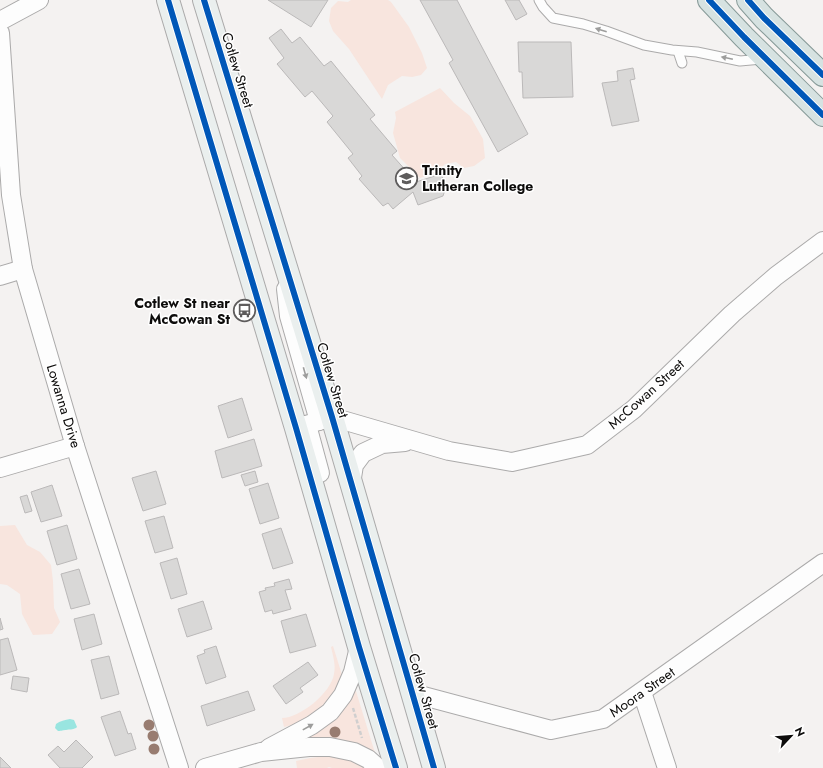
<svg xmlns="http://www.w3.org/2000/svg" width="823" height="768" font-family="Jost,sans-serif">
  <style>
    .green { fill: #f8e5de }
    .water { fill: #99e5e0 }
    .building { fill: #d9d8d7; stroke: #bbb9b9 }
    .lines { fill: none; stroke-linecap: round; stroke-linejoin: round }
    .service-casing { stroke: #abaaaa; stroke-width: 11 }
    .minor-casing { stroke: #abaaaa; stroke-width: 20 }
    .secondary-casing { stroke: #abaaaa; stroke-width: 24 }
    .primary-casing { stroke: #879a98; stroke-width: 24 }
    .path { stroke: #d0cfcf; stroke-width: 2.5; stroke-dasharray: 4 2; stroke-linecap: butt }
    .service { stroke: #fdfdfd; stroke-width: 9 }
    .minor { stroke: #fdfdfd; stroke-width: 18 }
    .secondary { stroke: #eaefee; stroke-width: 22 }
    .primary { stroke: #d6e2e1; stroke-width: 22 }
    .cycleway-casing { stroke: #fff; stroke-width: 8 }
    .cycleway { stroke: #0057b8; stroke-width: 6 }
    .tree { fill: #987c70 }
    .oneway { fill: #9d9d9c }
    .labels { text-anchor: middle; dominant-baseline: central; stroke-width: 3; stroke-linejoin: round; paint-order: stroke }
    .street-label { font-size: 14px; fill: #0d0c0b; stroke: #fff }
    .poi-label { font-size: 14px; font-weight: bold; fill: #0d0c0b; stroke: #fff; text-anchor: start }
  </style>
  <rect width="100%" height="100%" fill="#f4f2f1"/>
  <g class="green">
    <path d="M 351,0 L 388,0 L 391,2 L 409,27 L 422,53 L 427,68 L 421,75 L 412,77 L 402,76 L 388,85 L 382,99 L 349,49 L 333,31 L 329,21 L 331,8 L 338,1 L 348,2 Z"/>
    <path d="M 440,88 L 454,103 L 470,116 L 483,139 L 485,158 L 474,166 L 464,168 L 456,162 L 445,164 L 437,172 L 420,178 L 400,158 L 393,133 L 396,118 L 395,112 Z"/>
    <path d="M 15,525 L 27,545 L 40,552 L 51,565 L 53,581 L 54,608 L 60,622 L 52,634 L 33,635 L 22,614 L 20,594 L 7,585 L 0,584 L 0,526 Z"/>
    <path d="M 333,646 L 343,678 L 338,690 L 320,712 L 296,724 L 284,727 L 282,718 C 300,718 331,693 334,674 C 336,665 333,656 331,647 Z"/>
    <path d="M 355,688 L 375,753 C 356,742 333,736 311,739 L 310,736 Z"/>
    <path d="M 326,756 C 342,757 351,759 365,768 L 332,768 L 329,767 L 327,768 L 297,768 L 296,761 L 310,758 Z"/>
  </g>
  <path class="water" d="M 70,719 L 74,720 L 77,727 L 76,728 C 72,730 70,729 66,730 C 63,730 62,731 58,731 L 55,728 L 56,724 C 60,721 65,720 70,719 Z"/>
  <g class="building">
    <path d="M 268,0 L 328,0 L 311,27 Z"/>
    <path d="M 420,0 L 457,0 L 528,134 L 498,152 L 449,63 L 453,60 Z"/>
    <path d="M 505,0 L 519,0 L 527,14 L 516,20 Z"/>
    <path d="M 281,29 L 292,43 L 300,37 L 324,66 L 331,61 L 375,115 L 370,119 L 397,151 L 392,155 L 416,182 L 441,174 L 446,187 L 443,196 L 418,205 L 413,192 L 393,209 L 388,203 L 383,206 L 359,179 L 362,176 L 348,158 L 353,154 L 327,122 L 333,116 L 312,91 L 305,97 L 277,64 L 284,58 L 269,38 Z"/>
    <path d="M 518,42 L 571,42 L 573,97 L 523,98 L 522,72 L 519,72 Z"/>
    <path d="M 633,68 L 635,79 L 630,80 L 639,121 L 612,126 L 602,83 L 618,81 L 617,71 Z"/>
    <path d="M 242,398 L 252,430 L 228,438 L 218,406 Z"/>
    <path d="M 254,439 L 262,466 L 222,478 L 215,451 Z"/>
    <path d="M 156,471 L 166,504 L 143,511 L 132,478 Z"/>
    <path d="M 255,471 L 258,482 L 245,486 L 241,475 Z"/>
    <path d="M 268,483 L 279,518 L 260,524 L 249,489 Z"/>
    <path d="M 52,485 L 62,516 L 41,522 L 31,492 Z"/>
    <path d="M 27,495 L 32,511 L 25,513 L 20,497 Z"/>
    <path d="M 164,516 L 173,548 L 155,553 L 145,521 Z"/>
    <path d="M 67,525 L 77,559 L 57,565 L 47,531 Z"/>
    <path d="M 281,528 L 293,563 L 273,569 L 262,534 Z"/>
    <path d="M 177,558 L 187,594 L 171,599 L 160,563 Z"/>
    <path d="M 79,569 L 90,604 L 71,609 L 61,574 Z"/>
    <path d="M 289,579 L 292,589 L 285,590 L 291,609 L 273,614 L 272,610 L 265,612 L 259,592 L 266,590 L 265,588 L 275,586 L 274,583 Z"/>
    <path d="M 203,601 L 212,629 L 187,637 L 178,609 Z"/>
    <path d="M 94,614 L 102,644 L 82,650 L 74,619 Z"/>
    <path d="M 306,614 L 316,646 L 290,653 L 281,621 Z"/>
    <path d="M 0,618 L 3,629 L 0,630 Z"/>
    <path d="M 8,638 L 17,670 L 0,675 L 0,640 Z"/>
    <path d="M 216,646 L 226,677 L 206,684 L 197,656 L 205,653 L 204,650 Z"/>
    <path d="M 109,656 L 119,694 L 101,699 L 91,660 Z"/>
    <path d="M 308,662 L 318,675 L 300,688 L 303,692 L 286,704 L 273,686 Z"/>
    <path d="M 13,676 L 29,678 L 27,692 L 11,689 Z"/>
    <path d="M 248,691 L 255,710 L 207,726 L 201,706 Z"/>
    <path d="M 120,711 L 128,734 L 131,733 L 136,749 L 115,756 L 101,717 Z"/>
    <path d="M 76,740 L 93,757 L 82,768 L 60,768 L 48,755 L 58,746 L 64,752 Z"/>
    <path d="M 0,757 L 11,768 L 0,768 Z"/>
  </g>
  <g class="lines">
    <defs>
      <g id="service">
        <path d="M 539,0 L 543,7 L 553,18 L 583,24 L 606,31 L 644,45 L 672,50 L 697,52 L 740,61 L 762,59"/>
        <path d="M 678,51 L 682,63"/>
      </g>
      <g id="minor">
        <path d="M 0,21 L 39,0"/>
        <path d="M 0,33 L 11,195 L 23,269 L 75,446 L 179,768"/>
        <path d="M 0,276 L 23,269"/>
        <path d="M 286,289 L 289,316 L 319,421"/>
        <path d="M 307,425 L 320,473"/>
        <path d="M 296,428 L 332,417 L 449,451 L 512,462 L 587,445 L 634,409 L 732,314 L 776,276 L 823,241"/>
        <path d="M 0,468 L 75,446"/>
        <path d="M 351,484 L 354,465 L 363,453 L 382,444 L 405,442"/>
        <path d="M 642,692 L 667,768"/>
        <path d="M 412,693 L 551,730 L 603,719 L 823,563"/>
        <path d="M 269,748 L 312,725 L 330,712 L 343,695 L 353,672 L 359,647"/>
        <path d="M 205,768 L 261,752 L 309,747 L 330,747 L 354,752 L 368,759 L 378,768"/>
      </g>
      <g id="secondary">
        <path d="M 168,0 L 296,428 L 359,647 L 396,768"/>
        <path d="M 204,0 L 332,417 L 434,768"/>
      </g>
      <g id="primary">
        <path d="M 709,0 L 744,37 L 823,115"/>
        <path d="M 748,0 L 764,18 L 823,75"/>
      </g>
    </defs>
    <use href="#service" class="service-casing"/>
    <use href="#minor" class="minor-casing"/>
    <use href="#secondary" class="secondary-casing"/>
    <use href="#primary" class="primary-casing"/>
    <path class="path" d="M 353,708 L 362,738"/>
    <use href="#service" class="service"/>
    <use href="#minor" class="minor"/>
    <use href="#secondary" class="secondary"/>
    <use href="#primary" class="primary"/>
    <defs>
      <g id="cycleway">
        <path d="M 168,0 L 296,428 L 359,647 L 396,768"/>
        <path d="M 204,0 L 332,417 L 434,768"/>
        <path d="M 709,0 L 744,37 L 823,115"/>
        <path d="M 748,0 L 764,18 L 823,75"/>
      </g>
    </defs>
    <use href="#cycleway" class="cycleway-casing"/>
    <use href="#cycleway" class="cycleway"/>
  </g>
  <g class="tree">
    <circle cx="149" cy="725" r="5.5"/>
    <circle cx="335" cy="732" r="5.5"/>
    <circle cx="153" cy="736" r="5.5"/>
    <circle cx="154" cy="749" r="5.5"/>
  </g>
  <defs><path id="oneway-solid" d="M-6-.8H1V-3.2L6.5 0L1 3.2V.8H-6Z"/></defs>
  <g class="oneway">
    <use href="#oneway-solid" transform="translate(601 30) rotate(-162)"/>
    <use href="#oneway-solid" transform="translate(727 58) rotate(-168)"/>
    <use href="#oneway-solid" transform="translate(305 373) rotate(74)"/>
    <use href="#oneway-solid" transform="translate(308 727) rotate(-29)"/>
  </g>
  <defs>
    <symbol id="school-ring" viewBox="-11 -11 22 22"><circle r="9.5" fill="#fff" stroke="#5e5c5c" stroke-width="1.5"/><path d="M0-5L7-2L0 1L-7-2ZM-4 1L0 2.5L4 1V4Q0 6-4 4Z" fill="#5e5c5c"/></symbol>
    <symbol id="bus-ring" viewBox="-11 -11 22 22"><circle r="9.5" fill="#fff" stroke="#5e5c5c" stroke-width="1.5"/><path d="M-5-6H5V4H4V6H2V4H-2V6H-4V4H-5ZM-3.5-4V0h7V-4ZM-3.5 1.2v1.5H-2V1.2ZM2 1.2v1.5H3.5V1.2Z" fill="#5e5c5c"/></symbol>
  </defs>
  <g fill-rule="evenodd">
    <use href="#school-ring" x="394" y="166" width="25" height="25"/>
    <use href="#bus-ring" x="232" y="298" width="25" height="25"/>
  </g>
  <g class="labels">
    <g class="street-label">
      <text transform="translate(238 70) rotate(73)">Cotlew Street</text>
      <text transform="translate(333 380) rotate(73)">Cotlew Street</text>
      <text transform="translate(646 394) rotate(-42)">McCowan Street</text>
      <text transform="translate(64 406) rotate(73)">Lowanna Drive</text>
      <text transform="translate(424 691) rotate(74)">Cotlew Street</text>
      <text transform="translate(642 692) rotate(-35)">Moora Street</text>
    </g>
    <g class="poi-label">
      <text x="422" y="170">Trinity<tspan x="422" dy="16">Lutheran College</tspan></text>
      <text x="230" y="303" text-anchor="end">Cotlew St near<tspan x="230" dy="16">McCowan St</tspan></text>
    </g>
  </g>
  <g transform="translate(791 736) rotate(64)" stroke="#ffffff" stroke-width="3" paint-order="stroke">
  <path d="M0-3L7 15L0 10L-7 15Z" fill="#0d0c0b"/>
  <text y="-6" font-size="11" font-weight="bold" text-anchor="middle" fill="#0d0c0b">N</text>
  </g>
</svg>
